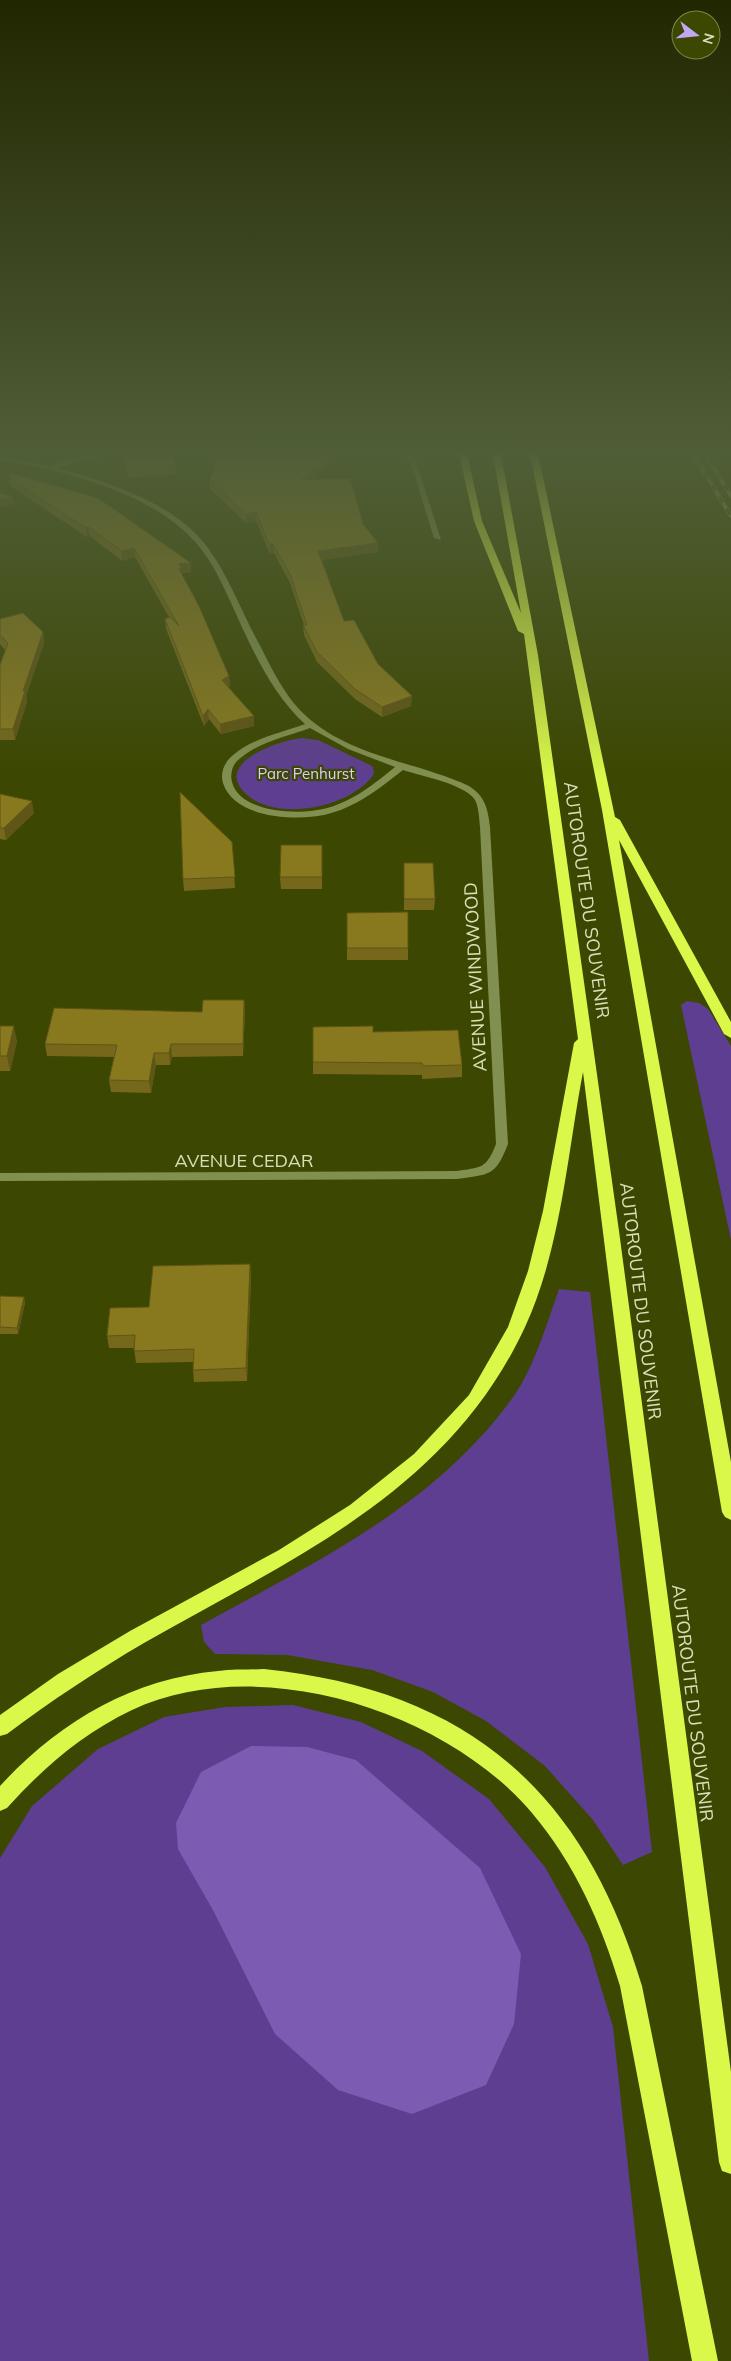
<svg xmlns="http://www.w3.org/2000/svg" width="731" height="2361" font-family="Mulish,sans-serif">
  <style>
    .green { fill: #5e3e90 }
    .forest { fill: #7c5bb2 }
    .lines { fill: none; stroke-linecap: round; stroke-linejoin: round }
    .minor { fill: #818f50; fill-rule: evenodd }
    .highway { fill: #d9f849; fill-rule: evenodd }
    .rail-casing { stroke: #8f9964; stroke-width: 4 }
    .rail { stroke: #3c4701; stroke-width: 2.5; stroke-dasharray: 7; stroke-linecap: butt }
    .wall { fill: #75681b }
    .shaded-wall { fill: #5f5516 }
    .building { fill: #88791f; stroke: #5f5516 }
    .labels { text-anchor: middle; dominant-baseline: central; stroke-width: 4.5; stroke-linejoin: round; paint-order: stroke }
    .far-park-label { font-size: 15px; fill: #dccefc; stroke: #3c4701 }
    .street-label { font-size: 18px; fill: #d7e1b9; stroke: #3c4701 }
  </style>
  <rect width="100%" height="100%" fill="#3c4701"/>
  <g class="green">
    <path d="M 302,738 L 318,740 L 368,764 L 373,767 L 374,774 C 351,808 275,823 245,793 C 213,762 281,740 302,738 Z"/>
    <path d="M 687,1001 L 699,1003 L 708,1009 L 731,1046 L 731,1240 L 681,1005 Z"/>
    <path d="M 559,1289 L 590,1292 L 652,1852 L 623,1865 L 593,1820 L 545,1766 L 486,1721 L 433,1692 L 372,1670 L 287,1655 L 215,1654 L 204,1642 L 201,1625 C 315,1562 435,1506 513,1397 C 534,1368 547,1323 559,1289 Z"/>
    <path d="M 293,1705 L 361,1722 L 422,1751 L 489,1799 L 545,1867 L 588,1944 L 613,2027 L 649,2361 L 0,2361 L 0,1858 L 32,1806 L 98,1749 L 164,1717 L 225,1707 Z"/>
  </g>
  <path class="forest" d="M 251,1746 L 307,1747 L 356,1760 L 480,1868 L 521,1954 L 514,2024 L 486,2085 L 412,2114 L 338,2090 L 275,2034 L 214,1912 L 178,1849 L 176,1823 L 201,1772 Z"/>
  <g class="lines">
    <g class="minor">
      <path d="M 127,449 L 141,449 L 81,460 L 57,468 C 110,483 174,502 208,548 C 228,575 240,608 256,638 C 270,664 282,693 304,714 C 349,757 415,761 469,786 C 485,796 488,809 490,827 L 508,1144 C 495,1177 490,1174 457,1179 L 0,1181 L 0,1173 L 457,1171 C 482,1167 486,1169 496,1144 L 480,827 C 479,818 479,808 475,800 C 465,784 421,776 403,770 C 379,789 355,808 324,815 C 294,821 234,818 223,783 C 220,773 224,763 232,756 C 252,738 281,733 305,724 C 271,693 251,647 232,605 C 222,584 212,560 196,543 C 152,492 64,471 0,460 L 0,456 L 50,466 L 80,456 ZM 310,728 L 348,749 L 395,767 C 374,784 351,803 323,809 C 298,815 240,813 232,782 C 230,775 232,766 237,761 C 257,742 286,737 310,728 Z"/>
      <path d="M 391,449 C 402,448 410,455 417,464 L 441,540 L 434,538 L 411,464 L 405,457 Z"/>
    </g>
    <g class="highway">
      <path d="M 458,449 L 466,449 L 482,521 L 521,613 L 492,449 L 500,449 L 538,655 L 619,1231 L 731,2072 L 731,2174 L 722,2171 L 719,2162 L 583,1072 C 567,1156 561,1249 525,1327 C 448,1493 292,1558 144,1643 C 96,1671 51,1701 7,1734 L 0,1736 L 0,1715 L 58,1674 L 130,1631 L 279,1550 L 350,1505 L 414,1454 L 469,1395 L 508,1327 L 528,1271 L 543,1211 L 574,1043 L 578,1039 L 524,634 L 518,631 L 474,521 Z"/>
      <path d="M 529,449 L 537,449 L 615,817 L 620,820 L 731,1022 L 731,1038 L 724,1034 L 619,840 L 731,1462 L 731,1520 L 725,1517 L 722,1512 L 602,810 Z"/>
      <path d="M 264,1669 C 468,1690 584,1791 642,1986 L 718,2361 L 692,2361 L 620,1986 C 601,1923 575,1864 532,1813 C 445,1710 258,1651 132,1710 C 82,1734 44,1767 7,1808 L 0,1811 L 0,1786 C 59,1722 131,1679 218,1671 C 233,1669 249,1670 264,1669 Z"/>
    </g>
    <defs>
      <g id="rail">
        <path d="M 690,449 L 731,516"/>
        <path d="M 702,449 L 731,496"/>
      </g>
    </defs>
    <use href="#rail" class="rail-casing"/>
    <use href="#rail" class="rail"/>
  </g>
  <g class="wall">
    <path d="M 122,449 L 176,467 L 177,474 L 129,478 L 122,454 Z"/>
    <path d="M 344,449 L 311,480 L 363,524 L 378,552 L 322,560 L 344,621 L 411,706 L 382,717 L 355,699 L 317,662 L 304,635 L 303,625 L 304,625 L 290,583 L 274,553 L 270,554 L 256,521 L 246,523 L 210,489 L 210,480 Z"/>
    <path d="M 8,477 L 191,572 L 183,573 L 183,576 L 229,676 L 230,686 L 228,687 L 254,726 L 221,734 L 209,719 L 204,726 L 166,629 L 165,619 L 169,617 L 135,557 L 122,561 L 90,536 L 87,537 L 10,486 Z"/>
    <path d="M 0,619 L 43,632 L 44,643 L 26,696 L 27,702 L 15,740 L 0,740 L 0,665 L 5,650 L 0,644 Z"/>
    <path d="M 0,794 L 34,813 L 6,840 L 0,839 Z"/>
    <path d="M 232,842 L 235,888 L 184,891 L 183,879 Z"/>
    <path d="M 322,845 L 322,889 L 281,889 L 280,877 Z"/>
    <path d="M 404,863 L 435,899 L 434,910 L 404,910 Z"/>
    <path d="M 347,913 L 408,948 L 408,960 L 347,960 Z"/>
    <path d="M 244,1000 L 245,1012 L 243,1056 L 172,1057 L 170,1065 L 156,1065 L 151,1093 L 111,1092 L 109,1080 L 114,1057 L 47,1056 L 45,1044 L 202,1012 Z"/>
    <path d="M 0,1026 L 17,1041 L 10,1071 L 0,1071 Z"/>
    <path d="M 373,1032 L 462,1065 L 462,1077 L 422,1079 L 422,1075 L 313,1074 L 313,1062 Z"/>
    <path d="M 250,1264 L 251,1277 L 247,1381 L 194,1382 L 193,1370 L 193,1362 L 136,1363 L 134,1348 L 109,1348 L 107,1336 L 149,1307 Z"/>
    <path d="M 0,1296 L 24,1297 L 25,1303 L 18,1334 L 0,1334 Z"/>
  </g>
  <g class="shaded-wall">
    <path d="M 335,449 L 344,449 L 302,489 L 301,480 Z"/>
    <path d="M 13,497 L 14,504 L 0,508 L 0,500 Z"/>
    <path d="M 256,512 L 256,521 L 246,523 L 246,514 Z"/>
    <path d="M 89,527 L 90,536 L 87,537 L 86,528 Z"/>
    <path d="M 378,543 L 378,552 L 318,560 L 318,551 Z"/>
    <path d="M 269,544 L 273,544 L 274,553 L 270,554 Z"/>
    <path d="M 134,548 L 135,557 L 122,561 L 122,551 Z"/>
    <path d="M 191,563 L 191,572 L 183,573 L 183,578 L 180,579 L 179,564 Z"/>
    <path d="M 43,632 L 44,643 L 26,696 L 27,702 L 15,740 L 13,729 L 23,691 Z"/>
    <path d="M 229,676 L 230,686 L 223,689 L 222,680 Z"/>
    <path d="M 412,696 L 411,706 L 382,717 L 382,707 Z"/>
    <path d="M 208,709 L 209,719 L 204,726 L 203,716 Z"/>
    <path d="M 254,716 L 254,726 L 221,734 L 220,724 Z"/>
    <path d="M 32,801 L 34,813 L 6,840 L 4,828 Z"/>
    <path d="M 244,1000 L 245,1012 L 243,1056 L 243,1044 Z"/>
    <path d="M 14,1026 L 17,1041 L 10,1071 L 7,1056 Z"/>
    <path d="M 171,1044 L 172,1057 L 170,1065 L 169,1053 Z"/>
    <path d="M 154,1053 L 156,1065 L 151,1093 L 149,1081 Z"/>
    <path d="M 250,1264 L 251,1277 L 247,1381 L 246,1368 Z"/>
    <path d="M 24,1297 L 25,1303 L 18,1334 L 17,1328 Z"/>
  </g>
  <g class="building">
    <path d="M 122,449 L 170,449 L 176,467 L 128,470 Z"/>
    <path d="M 220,449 L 335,449 L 301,480 L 350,478 L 363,524 L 378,543 L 318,551 L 344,621 L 354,620 L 378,664 L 412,696 L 382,707 L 355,689 L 317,652 L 303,625 L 307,625 L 290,574 L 273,544 L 269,544 L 256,512 L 246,514 L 210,480 Z"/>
    <path d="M 10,473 L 98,498 L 191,563 L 179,564 L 182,569 L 179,569 L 199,606 L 229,676 L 222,680 L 254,716 L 220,724 L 208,709 L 203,716 L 165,619 L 170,617 L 179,626 L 134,548 L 122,551 L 89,527 L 86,528 L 8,477 Z"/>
    <path d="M 0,493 L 13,497 L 0,500 Z"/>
    <path d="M 23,613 L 43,632 L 23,691 L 25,691 L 13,729 L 0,729 L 0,665 L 8,643 L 0,635 L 0,619 Z"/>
    <path d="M 180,792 L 232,842 L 235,877 L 183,879 Z"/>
    <path d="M 0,794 L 32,801 L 4,828 L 0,828 Z"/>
    <path d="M 281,845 L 322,845 L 322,877 L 280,877 Z"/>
    <path d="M 404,863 L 433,863 L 435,899 L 404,899 Z"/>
    <path d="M 408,912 L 408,948 L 347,948 L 347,913 Z"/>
    <path d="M 203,1000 L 244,1000 L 243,1044 L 171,1044 L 169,1053 L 154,1053 L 149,1081 L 109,1080 L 117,1045 L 45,1044 L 54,1008 L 202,1012 Z"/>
    <path d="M 0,1026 L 14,1026 L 7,1056 L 0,1056 Z"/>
    <path d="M 373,1026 L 373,1032 L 458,1030 L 462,1065 L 423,1066 L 422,1063 L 313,1062 L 313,1027 Z"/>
    <path d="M 250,1264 L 246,1368 L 193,1370 L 194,1349 L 134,1351 L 135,1335 L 107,1336 L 110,1308 L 149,1307 L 153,1266 Z"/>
    <path d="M 0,1296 L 24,1297 L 17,1328 L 0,1327 Z"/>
  </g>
  <linearGradient id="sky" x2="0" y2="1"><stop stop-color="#212701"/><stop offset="0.58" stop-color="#505e38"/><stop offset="1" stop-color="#505e38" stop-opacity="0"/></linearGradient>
  <rect width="731" height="779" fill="url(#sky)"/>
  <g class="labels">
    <g class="far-park-label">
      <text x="306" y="773">Parc Penhurst</text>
    </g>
    <g class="street-label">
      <text transform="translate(587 900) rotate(82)">AUTOROUTE DU SOUVENIR</text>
      <text transform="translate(475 977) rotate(-93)">AVENUE WINDWOOD</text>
      <text x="244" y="1160">AVENUE CEDAR</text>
      <text transform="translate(641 1301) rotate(83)">AUTOROUTE DU SOUVENIR</text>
      <text transform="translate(693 1703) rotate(83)">AUTOROUTE DU SOUVENIR</text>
    </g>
  </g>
  <g transform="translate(696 35) rotate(106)"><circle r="24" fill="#3c4701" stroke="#7a854b"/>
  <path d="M0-4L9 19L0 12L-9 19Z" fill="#c1a8f3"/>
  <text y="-8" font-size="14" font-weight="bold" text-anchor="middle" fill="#d7e1b9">N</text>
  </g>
</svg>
